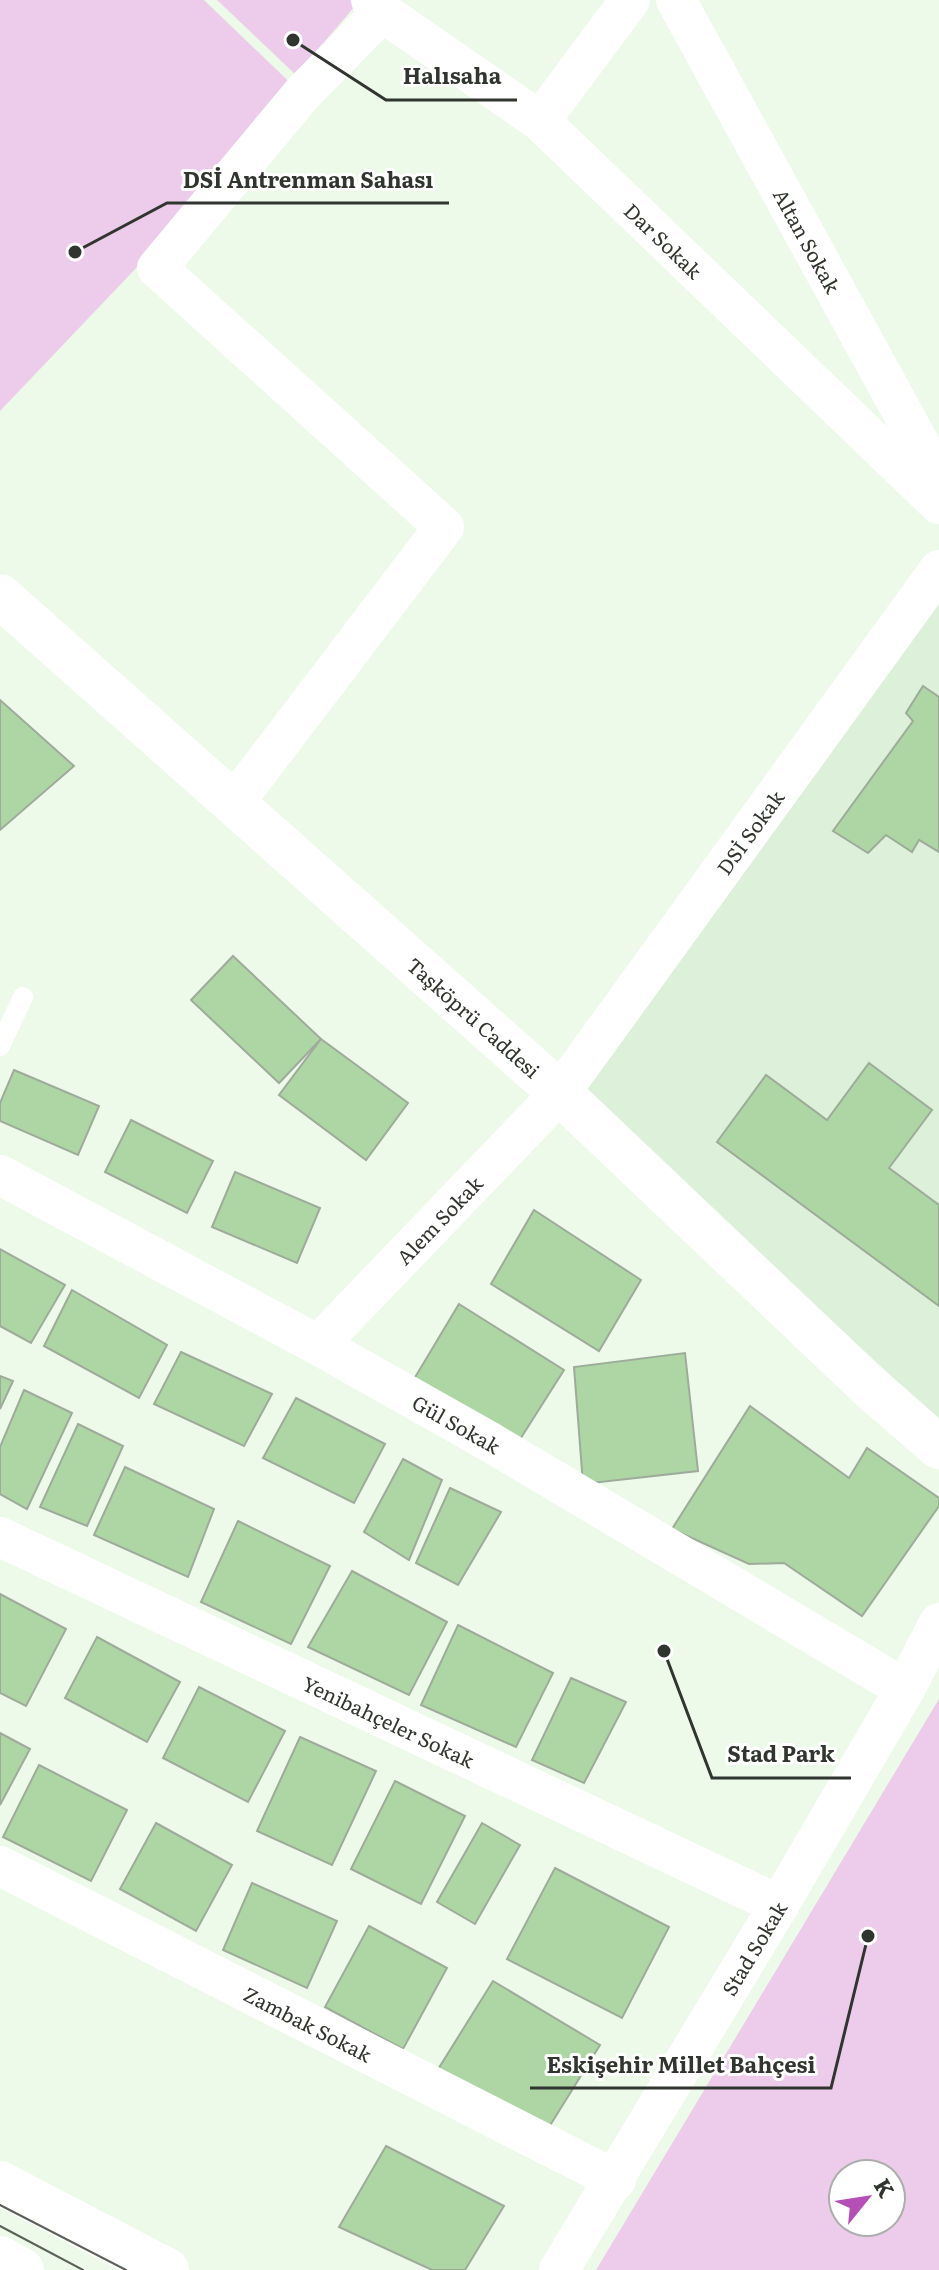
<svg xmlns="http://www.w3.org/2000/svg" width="939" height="2270" font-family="Literata,serif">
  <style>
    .built { fill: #ddf0d9 }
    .green { fill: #edcceb; fill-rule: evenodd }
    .building { fill: #aed6a4; stroke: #9eab9b; stroke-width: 2 }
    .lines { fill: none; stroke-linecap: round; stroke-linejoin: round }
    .lane { stroke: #fff; stroke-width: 20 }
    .street { stroke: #fff; stroke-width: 40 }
    .secondary { stroke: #fff; stroke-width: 44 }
    .tram { stroke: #5b6159; stroke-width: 2 }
    .labels { text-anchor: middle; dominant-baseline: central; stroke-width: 6; stroke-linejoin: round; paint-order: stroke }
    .street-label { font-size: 20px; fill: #30352f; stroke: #fff }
    .leader { fill: none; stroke: #30352f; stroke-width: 3 }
    .callout-dot { fill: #30352f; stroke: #fff; stroke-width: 3 }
    .callout-label { font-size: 22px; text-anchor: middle; font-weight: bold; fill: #30352f; stroke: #fff; stroke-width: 6; stroke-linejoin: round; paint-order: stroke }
  </style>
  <rect width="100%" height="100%" fill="#edfae9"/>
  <path class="built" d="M 939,600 L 939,1419 L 580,1093 Z"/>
  <g class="green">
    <path d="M 0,0 L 204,0 L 302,94 L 0,411 Z"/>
    <path d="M 217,0 L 350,0 L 356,5 L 296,75 Z"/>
    <path d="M 939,1699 L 939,2270 L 596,2270 ZM 843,2174 L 891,2174 L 891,2222 L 843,2222 Z"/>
  </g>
  <g class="building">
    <path d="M 923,686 L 939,697 L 939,852 L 919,840 L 912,852 L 886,835 L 868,853 L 833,831 L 913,721 L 906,713 Z"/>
    <path d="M 0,700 L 74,766 L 0,830 Z"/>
    <path d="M 233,956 L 321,1039 L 279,1083 L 191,1000 Z"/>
    <path d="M 321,1039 L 408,1103 L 366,1160 L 279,1095 Z"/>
    <path d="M 869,1063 L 932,1110 L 889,1168 L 939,1205 L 939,1306 L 717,1142 L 766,1075 L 827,1120 Z"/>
    <path d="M 14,1070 L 99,1106 L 78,1155 L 0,1121 L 0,1103 Z"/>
    <path d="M 131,1120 L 213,1161 L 187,1213 L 105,1172 Z"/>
    <path d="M 235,1172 L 320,1208 L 297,1263 L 212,1227 Z"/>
    <path d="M 534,1210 L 641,1280 L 599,1351 L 491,1284 Z"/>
    <path d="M 0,1249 L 65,1285 L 31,1343 L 0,1326 Z"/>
    <path d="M 72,1290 L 167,1345 L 139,1398 L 44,1346 Z"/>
    <path d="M 459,1304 L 564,1370 L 519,1441 L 411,1384 Z"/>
    <path d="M 181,1352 L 272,1394 L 244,1446 L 154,1404 Z"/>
    <path d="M 685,1353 L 698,1471 L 583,1484 L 574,1367 Z"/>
    <path d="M 0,1376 L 13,1381 L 0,1409 Z"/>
    <path d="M 24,1390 L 72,1413 L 27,1509 L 0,1494 L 0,1447 Z"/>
    <path d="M 296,1398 L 385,1444 L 354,1503 L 263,1458 Z"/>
    <path d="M 750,1406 L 849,1478 L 867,1448 L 939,1498 L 939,1506 L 862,1616 L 784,1563 L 749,1564 L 672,1529 Z"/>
    <path d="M 78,1424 L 123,1446 L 87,1526 L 40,1507 Z"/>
    <path d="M 403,1459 L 442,1480 L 409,1560 L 364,1532 Z"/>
    <path d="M 125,1467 L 214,1509 L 188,1577 L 94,1535 Z"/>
    <path d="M 450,1488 L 501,1512 L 458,1585 L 416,1563 Z"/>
    <path d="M 238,1521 L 330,1566 L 291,1644 L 201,1602 Z"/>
    <path d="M 352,1571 L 447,1622 L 409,1695 L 308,1647 Z"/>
    <path d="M 0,1594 L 66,1629 L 26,1706 L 0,1693 Z"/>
    <path d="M 458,1625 L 553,1673 L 516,1747 L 421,1705 Z"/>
    <path d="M 97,1637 L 180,1682 L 147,1742 L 65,1698 Z"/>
    <path d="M 571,1678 L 626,1702 L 584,1783 L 532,1760 Z"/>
    <path d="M 199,1687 L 285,1731 L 248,1802 L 163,1758 Z"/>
    <path d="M 0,1733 L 30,1749 L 0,1805 Z"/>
    <path d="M 300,1737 L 376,1771 L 332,1865 L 257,1831 Z"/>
    <path d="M 39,1765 L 127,1810 L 91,1881 L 3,1837 Z"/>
    <path d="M 395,1781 L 465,1816 L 421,1904 L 351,1869 Z"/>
    <path d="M 156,1823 L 232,1865 L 196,1931 L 120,1889 Z"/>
    <path d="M 482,1823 L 520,1845 L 475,1924 L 437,1902 Z"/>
    <path d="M 555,1868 L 669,1927 L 622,2018 L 507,1959 Z"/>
    <path d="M 252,1883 L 337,1921 L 307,1988 L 223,1950 Z"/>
    <path d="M 369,1926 L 447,1968 L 403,2049 L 325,2007 Z"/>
    <path d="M 493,1981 L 600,2045 L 541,2140 L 432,2079 Z"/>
    <path d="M 386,2146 L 504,2206 L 465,2270 L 432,2270 L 339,2227 Z"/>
  </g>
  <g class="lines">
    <path class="lane" d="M 0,1046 L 23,997"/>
    <g class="street">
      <path id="s1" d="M 371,0 L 382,12 L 540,121 L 939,504"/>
      <path id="s2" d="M 676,0 L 939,479"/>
      <path d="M 540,121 L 630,0"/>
      <path d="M 234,803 L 444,527 L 157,268 L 302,94 L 382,12"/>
      <path id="s3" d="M 0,1175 L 318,1345 L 490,1442 L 905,1689"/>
      <path id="s4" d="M 318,1345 L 560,1093 L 939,570"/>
      <path id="s5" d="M 0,1537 L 779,1905"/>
      <path id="s6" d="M 0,1866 L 616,2180"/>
      <path id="s7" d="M 559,2270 L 779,1905 L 905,1689 L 939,1623"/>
    </g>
    <g class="secondary">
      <path id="s8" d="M 0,596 L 560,1093 L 872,1389 L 939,1447"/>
      <path d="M 0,2183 L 167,2270"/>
      <path d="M 0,2258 L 22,2270"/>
    </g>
    <g class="tram">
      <path d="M 0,2205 L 126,2270"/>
      <path d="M 0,2226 L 83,2270"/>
    </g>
  </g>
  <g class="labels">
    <g class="street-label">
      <text stroke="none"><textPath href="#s1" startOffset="380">Dar Sokak</textPath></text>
      <text stroke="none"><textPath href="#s2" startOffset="274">Altan Sokak</textPath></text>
      <text stroke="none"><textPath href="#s4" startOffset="672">DSİ Sokak</textPath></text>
      <text stroke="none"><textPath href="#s8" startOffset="634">Taşköprü Caddesi</textPath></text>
      <text stroke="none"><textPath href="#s4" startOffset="174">Alem Sokak</textPath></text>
      <text stroke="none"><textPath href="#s3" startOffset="520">Gül Sokak</textPath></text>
      <text stroke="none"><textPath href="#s5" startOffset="430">Yenibahçeler Sokak</textPath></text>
      <text stroke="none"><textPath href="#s7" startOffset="376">Stad Sokak</textPath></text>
      <text stroke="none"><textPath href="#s6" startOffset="346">Zambak Sokak</textPath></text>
    </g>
  </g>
  <path class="leader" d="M293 40L386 100H517M75 252L167 203H449M664 1651L712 1778H851M868 1936L831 2088H530"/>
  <g class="callout-dot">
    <circle cx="293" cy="40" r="8"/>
    <circle cx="75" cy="252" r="8"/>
    <circle cx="664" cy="1651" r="8"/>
    <circle cx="868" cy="1936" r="8"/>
  </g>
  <g class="callout-label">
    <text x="452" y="84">Halısaha</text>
    <text x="308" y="188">DSİ Antrenman Sahası</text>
    <text x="781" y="1762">Stad Park</text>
    <text x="681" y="2073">Eskişehir Millet Bahçesi</text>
  </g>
  <g transform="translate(867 2198) rotate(60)"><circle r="38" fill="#ffffff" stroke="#acaeac" stroke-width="2"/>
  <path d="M0-6L14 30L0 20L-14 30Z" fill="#b450b5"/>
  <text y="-12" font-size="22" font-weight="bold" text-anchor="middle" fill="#30352f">K</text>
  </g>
</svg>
